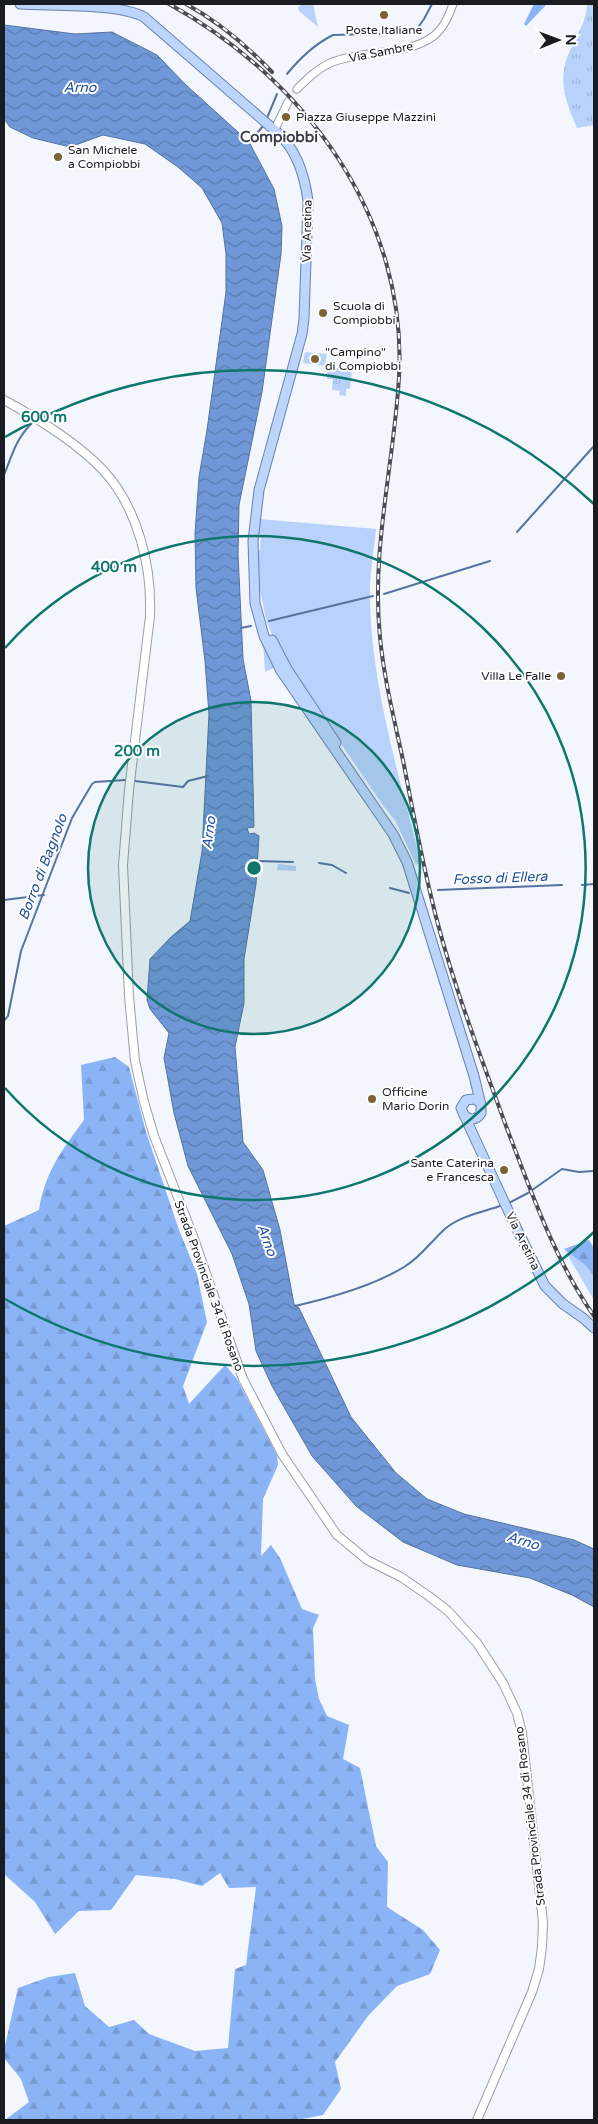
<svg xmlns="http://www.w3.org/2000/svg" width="598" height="2124" font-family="'Varela Round',sans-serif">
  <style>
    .grass { fill: #b8d2fb }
    .forest { fill: url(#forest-firs) }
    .park { fill: url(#park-tufts) }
    .water { fill: url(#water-waves); stroke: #5673a1 }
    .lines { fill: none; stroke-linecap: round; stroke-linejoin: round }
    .stream { stroke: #5673a1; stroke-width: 2 }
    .tertiary-tunnel { stroke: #d2d5db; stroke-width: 7; stroke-dasharray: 7 3.5; stroke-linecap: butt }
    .tertiary-casing { stroke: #979fac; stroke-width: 9 }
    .secondary-casing { stroke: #979fac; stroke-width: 10 }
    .primary-casing { stroke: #6782ae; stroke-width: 11 }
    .tertiary { stroke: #fff; stroke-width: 7 }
    .secondary { stroke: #fff; stroke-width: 8 }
    .primary { stroke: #bdd5fc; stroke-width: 9 }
    .rail-casing { stroke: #4a4d53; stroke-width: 4 }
    .rail { stroke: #fff; stroke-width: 2; stroke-dasharray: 5.5; stroke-linecap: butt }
    .ring { fill: none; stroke: #0f766e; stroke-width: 2.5 }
    .poi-dot { fill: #7b6535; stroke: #fff; stroke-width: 2 }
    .labels { text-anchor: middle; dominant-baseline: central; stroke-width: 4; stroke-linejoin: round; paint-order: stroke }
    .poi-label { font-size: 12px; fill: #191c21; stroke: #fff; text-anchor: start }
    .street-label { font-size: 12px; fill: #191c21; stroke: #fff }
    .water-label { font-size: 14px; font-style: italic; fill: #21509c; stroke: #fff }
    .quarter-label { font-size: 15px; font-weight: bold; fill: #373e4a; stroke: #fff }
    .centre { fill: #0f766e; stroke: #fff; stroke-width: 2.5 }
    .ring-label { font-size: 15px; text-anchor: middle; font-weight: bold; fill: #0f766e; stroke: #fff; stroke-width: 4; stroke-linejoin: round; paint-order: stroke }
  </style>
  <defs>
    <pattern id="forest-firs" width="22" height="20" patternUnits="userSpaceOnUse" patternTransform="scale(1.25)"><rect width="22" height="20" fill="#8bb4f6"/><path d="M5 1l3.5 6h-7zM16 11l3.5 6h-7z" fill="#779ad3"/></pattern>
    <pattern id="park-tufts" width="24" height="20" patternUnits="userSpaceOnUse" patternTransform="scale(1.25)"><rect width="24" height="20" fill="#b8d2fb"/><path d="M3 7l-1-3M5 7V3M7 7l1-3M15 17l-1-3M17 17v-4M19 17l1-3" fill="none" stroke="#9eb4d7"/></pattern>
    <pattern id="water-waves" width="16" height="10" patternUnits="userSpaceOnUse" patternTransform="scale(1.25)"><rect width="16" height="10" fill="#7098d8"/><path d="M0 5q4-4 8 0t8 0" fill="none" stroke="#5b7baf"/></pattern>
  </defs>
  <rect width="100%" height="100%" fill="#f3f6fc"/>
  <g class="grass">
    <path d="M 302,4 L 313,4 L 318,27 L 299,11 L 298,7 Z"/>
    <path d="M 305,352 L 327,354 L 325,366 L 303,363 Z"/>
    <path d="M 259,519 L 376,529 C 374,552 369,577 370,601 C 372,690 400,778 421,863 L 416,865 L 395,820 L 385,808 L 296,678 L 275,642 L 266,620 L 259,584 L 256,551 L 260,550 L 261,535 L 258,533 Z"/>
    <path d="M 263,641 L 276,667 L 265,672 Z"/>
    <path d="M 278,864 L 296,866 L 296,871 L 277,870 Z"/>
    <path d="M 564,1249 L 586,1266 L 594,1277 L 594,1300 Z"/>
  </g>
  <g class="forest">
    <path d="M 534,4 L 547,4 L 526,26 L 524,24 Z"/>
    <path d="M 115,1057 L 129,1067 L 146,1132 L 179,1230 L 197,1274 L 207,1322 L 183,1386 L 189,1404 L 225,1365 L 237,1379 L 277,1455 L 278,1465 L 263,1499 L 261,1556 L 271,1545 L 280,1558 L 302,1609 L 319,1615 L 313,1628 L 315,1679 L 319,1699 L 327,1716 L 349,1725 L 343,1759 L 360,1768 L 376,1846 L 388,1862 L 387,1907 L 423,1930 L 440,1950 L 430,1974 L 397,1986 L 368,2016 L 335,2062 L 341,2089 L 323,2115 L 297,2120 L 5,2120 L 29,2102 L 21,2079 L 4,2058 L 4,2050 L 18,1988 L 49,1977 L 75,1973 L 85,2006 L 109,2027 L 134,2020 L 149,2034 L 195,2051 L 228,2048 L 235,1969 L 246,1965 L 256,1887 L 229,1888 L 220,1873 L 202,1886 L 175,1879 L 136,1875 L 111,1910 L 79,1911 L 55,1934 L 35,1902 L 4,1874 L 4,1226 L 39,1210 C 45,1172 62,1150 84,1120 L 81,1065 Z"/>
    <path d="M 589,1240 L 594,1248 L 594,1277 L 586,1266 L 564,1249 Z"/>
  </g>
  <g class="park">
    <path d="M 587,4 L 594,4 L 594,125 L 577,128 C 567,104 558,83 567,58 C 574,39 586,25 587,4 Z"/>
    <path d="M 328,367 L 352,369 L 350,389 L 346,389 L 346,396 L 339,395 L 340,391 L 332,390 L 333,379 L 327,379 Z"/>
  </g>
  <path class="water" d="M 4,25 L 75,34 L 112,32 L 157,55 L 186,85 L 249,142 L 274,189 L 282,226 L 281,254 L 262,392 L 239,505 L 238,554 L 243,659 L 251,701 L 254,827 L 247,828 L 249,834 L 254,833 L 259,836 L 256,884 L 244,959 L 244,1003 L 235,1047 L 243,1142 L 263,1170 L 280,1230 L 294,1304 L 299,1308 L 351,1417 L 396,1473 L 427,1499 L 464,1514 L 574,1540 L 594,1549 L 594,1607 L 572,1595 L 530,1578 L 457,1565 L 403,1542 L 356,1506 L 312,1456 L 272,1386 L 256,1351 L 249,1304 L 232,1254 L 188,1166 L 174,1113 L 164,1058 L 169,1033 L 150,1009 L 147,1000 L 150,959 L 171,937 L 190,921 L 202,852 L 209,714 L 205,661 L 196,588 L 195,533 L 199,477 L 207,430 L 226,292 L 226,254 L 222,223 L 202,188 L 178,167 L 145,144 L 103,135 L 70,147 L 33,138 L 10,127 L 4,119 Z"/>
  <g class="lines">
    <g class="stream">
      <path d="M 287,74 C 300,58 315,44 333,35 L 414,33 L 424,19 L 432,4"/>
      <path d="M 267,118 L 277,94"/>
      <path d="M 249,143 L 263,126"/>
      <path d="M 4,475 C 13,453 16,438 34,421"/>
      <path d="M 517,532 L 594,446"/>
      <path d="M 384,594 L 490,561"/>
      <path d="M 269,621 L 373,596"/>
      <path d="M 241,628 L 251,626"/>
      <path d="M 135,781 L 183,787 L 188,781 L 208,776"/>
      <path d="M 256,861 L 293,862"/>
      <path d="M 319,863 L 332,865 L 346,873"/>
      <path d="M 582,885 L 594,884"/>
      <path d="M 390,888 L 409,893"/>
      <path d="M 438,890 L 562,885"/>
      <path d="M 4,900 L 44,895"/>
      <path d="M 4,1021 L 8,1016 L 21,951 L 72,818 L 92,784 L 95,782 L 125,780"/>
      <path d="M 507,1204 L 528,1193 L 562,1169 L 579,1172 L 594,1171"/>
      <path d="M 295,1306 C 330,1298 373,1286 404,1267 C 421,1257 431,1241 446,1228 C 462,1215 484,1212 503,1205"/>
    </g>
    <path class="tertiary-tunnel" d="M 288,102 L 297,89"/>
    <defs>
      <g id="tertiary">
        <path d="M 297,89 C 307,79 317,69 330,63 C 362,49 416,57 439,31 C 446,23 450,13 453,4"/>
        <path d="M 274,131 L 288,102"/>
      </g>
      <path id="secondary" d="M 4,400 C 39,419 75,441 103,470 C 138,508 152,566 150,616 L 129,790 L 123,865 L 129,996 L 135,1061 L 144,1102 L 154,1136 L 193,1236 L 243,1379 L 282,1454 L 337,1535 L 367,1560 L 401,1577 L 430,1597 L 448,1611 L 477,1643 L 503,1683 L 517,1713 L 522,1733 L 543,1922 L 542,1947 L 539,1969 L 532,1992 L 477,2120"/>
      <g id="primary">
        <path d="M 20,4 C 52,6 118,3 144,17 L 279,134 C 297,151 305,178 308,201 L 304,319 L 302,334 L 259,490 L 253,541 L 255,603 L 264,636 L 281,671 L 393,834 L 407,862 L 474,1076 L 481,1105 L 481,1113 C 477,1120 470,1121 464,1115 L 461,1108 L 466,1100 L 474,1099 L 480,1102"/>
        <path d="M 272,640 L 287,669 L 336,743"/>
        <path d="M 465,1117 L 513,1221 L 545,1286 L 563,1304 L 583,1318 L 594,1328"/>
      </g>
    </defs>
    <use href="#tertiary" class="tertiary-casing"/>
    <use href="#secondary" class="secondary-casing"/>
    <use href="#primary" class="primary-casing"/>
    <use href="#tertiary" class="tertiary"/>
    <use href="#secondary" class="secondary"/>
    <use href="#primary" class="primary"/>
    <defs>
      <g id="rail">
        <path d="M 169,4 C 304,78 408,217 399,377 C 394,464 371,549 380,637 C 384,680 395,722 404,765 C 412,807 420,850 430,892 C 448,972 478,1049 506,1126 C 531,1191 554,1259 594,1316"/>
        <path d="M 186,4 C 219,22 246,45 272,72"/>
      </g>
    </defs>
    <use href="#rail" class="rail-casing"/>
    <use href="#rail" class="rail"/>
  </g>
  <circle cx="254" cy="868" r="166" fill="#0f766e" fill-opacity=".12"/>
  <g class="ring">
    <circle cx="254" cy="868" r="166"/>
    <path d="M5 648A332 332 0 1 1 5 1088"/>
    <path d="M594 1232A498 498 0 0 1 5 1299M5 437A498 498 0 0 1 594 504"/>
  </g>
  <g class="poi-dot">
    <circle cx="384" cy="15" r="5"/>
    <circle cx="286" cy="117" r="5"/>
    <circle cx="58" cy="157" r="5"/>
    <circle cx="323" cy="313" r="5"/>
    <circle cx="315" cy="359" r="5"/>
    <circle cx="561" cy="676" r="5"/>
    <circle cx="372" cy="1099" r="5"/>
    <circle cx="504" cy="1170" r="5"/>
  </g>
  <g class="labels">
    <g class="poi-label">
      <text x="384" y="30" text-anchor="middle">Poste Italiane</text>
      <text x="296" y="117">Piazza Giuseppe Mazzini</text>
      <text x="68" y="150">San Michele<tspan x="68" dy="14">a Compiobbi</tspan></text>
      <text x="333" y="306">Scuola di<tspan x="333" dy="14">Compiobbi</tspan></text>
      <text x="325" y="352">"Campino"<tspan x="325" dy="14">di Compiobbi</tspan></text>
      <text x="551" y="676" text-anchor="end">Villa Le Falle</text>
      <text x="382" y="1092">Officine<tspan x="382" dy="14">Mario Dorin</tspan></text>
      <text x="494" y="1163" text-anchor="end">Sante Caterina<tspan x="494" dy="14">e Francesca</tspan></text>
    </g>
    <g class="street-label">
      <text transform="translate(381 52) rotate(-11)">Via Sambre</text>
      <text transform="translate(307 231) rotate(-89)">Via Aretina</text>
      <text transform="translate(523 1241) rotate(64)">Via Aretina</text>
      <text transform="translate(209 1286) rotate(70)">Strada Provinciale 34 di Rosano</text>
      <text transform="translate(530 1816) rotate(-97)">Strada Provinciale 34 di Rosano</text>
    </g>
    <g class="water-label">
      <text x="80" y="87">Arno</text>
      <text transform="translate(209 833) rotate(-82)">Arno</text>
      <text transform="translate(43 867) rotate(-69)">Borro di Bagnolo</text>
      <text transform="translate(500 878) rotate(-2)">Fosso di Ellera</text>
      <text transform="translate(267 1240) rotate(70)">Arno</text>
      <text transform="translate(523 1541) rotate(17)">Arno</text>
    </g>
    <g class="quarter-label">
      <text x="279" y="137">Compiobbi</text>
    </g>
  </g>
  <circle cx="254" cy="868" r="8" class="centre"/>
  <g class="ring-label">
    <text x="44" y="422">600 m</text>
    <text x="114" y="572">400 m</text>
    <text x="137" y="756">200 m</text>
  </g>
  <rect width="598" height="2124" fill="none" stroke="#191c21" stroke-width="10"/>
  <g transform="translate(558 40) rotate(89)" stroke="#ffffff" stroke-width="4" paint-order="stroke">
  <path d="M0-4L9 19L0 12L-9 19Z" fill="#191c21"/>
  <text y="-8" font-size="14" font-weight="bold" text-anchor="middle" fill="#191c21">N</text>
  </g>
</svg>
